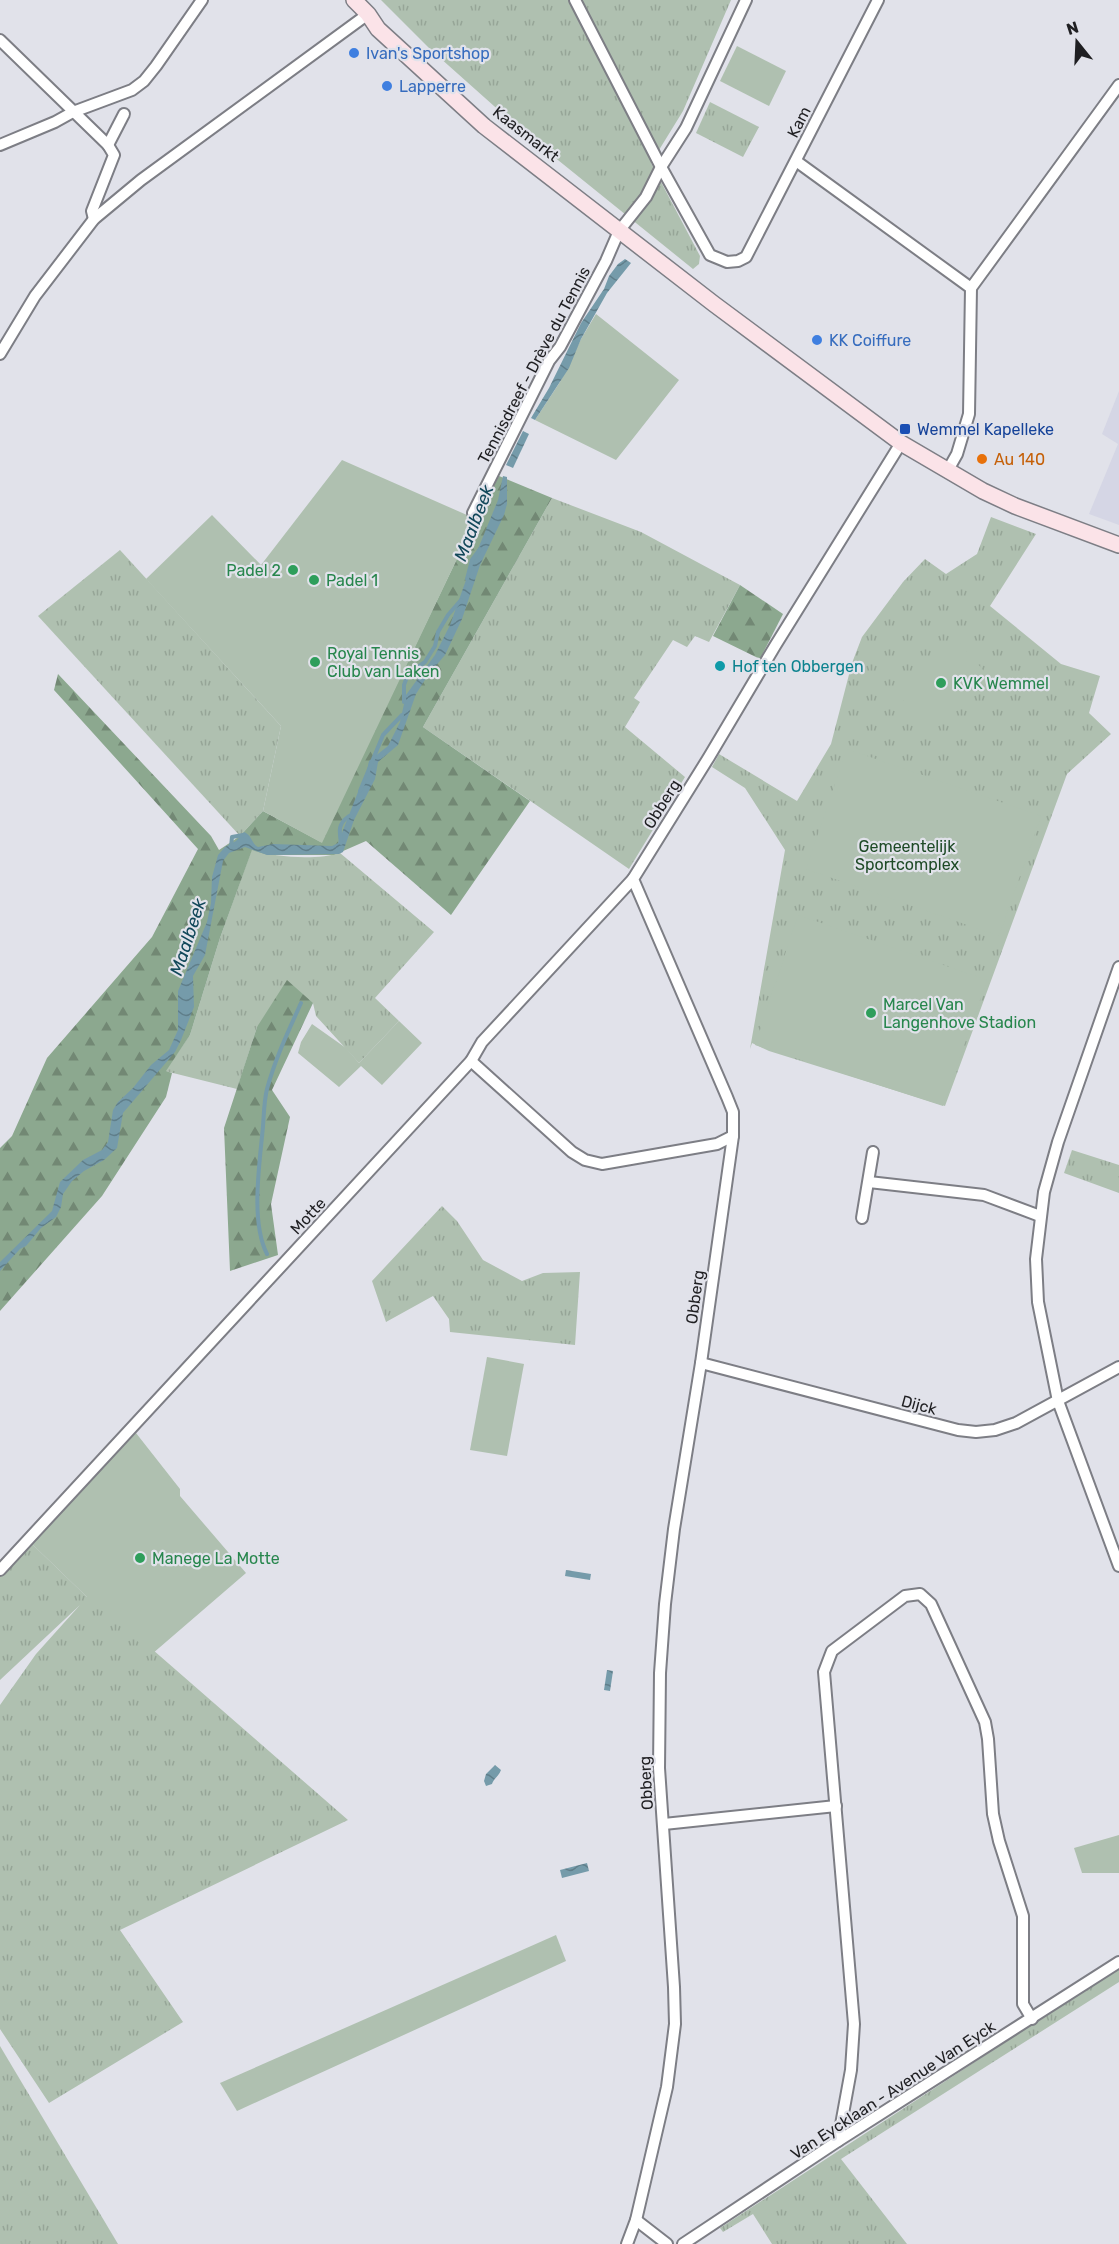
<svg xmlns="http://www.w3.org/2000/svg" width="1119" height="2244" font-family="Rubik,sans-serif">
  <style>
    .built { fill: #d5d6e5 }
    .grass { fill: url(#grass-tufts) }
    .forest { fill: url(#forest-firs) }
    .garden { fill: #afc0b0 }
    .water { fill: url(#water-waves) }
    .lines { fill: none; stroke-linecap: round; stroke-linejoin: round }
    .stream { stroke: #759baa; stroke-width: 4 }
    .street-casing { stroke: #7d7e85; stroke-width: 14 }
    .secondary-casing { stroke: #7d7e85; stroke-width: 18 }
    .street { stroke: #fff; stroke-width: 10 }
    .secondary { stroke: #fbe3e8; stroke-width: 15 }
    .shop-dot { fill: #3f7fe0; stroke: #e1e2ea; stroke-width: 2 }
    .transit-dot { fill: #1a4fb4; stroke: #e1e2ea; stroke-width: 2 }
    .food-dot { fill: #e8710a; stroke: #e1e2ea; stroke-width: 2 }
    .leisure-dot { fill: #2e9e5b; stroke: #e1e2ea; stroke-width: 2 }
    .culture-dot { fill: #0f9aa8; stroke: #e1e2ea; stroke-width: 2 }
    .labels { text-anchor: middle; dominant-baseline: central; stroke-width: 4.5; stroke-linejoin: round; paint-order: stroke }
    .shop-label { font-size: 16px; fill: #366cbe; stroke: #e1e2ea; text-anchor: start }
    .street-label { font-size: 16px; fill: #1f1f22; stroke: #e1e2ea }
    .transit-label { font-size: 16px; fill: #164399; stroke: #e1e2ea; text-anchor: start }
    .food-label { font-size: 16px; fill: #c56008; stroke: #e1e2ea; text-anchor: start }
    .leisure-label { font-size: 16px; fill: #27864d; stroke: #e1e2ea; text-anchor: start }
    .culture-label { font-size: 16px; fill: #0d838f; stroke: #e1e2ea; text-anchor: start }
    .park-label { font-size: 16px; fill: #1e4a26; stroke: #e1e2ea }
    .water-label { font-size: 18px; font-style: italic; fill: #12485a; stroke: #e1e2ea }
  </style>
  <defs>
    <pattern id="grass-tufts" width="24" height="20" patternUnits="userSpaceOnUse" patternTransform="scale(1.5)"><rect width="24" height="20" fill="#afc0b0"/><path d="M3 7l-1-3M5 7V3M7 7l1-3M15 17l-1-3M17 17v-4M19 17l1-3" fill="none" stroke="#96a597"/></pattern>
    <pattern id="forest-firs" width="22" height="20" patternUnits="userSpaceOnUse" patternTransform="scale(1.5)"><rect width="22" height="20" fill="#8ca88f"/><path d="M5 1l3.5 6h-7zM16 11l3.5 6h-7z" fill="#728874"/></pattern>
    <pattern id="water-waves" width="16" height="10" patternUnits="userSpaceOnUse" patternTransform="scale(1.5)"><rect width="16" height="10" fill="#759baa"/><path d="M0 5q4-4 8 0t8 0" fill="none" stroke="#5f7e8a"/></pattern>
  </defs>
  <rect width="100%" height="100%" fill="#e1e2ea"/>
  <path class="built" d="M 1119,391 L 1119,525 L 1089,514 L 1118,444 L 1102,434 Z"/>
  <g class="grass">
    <path d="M 381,0 L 731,0 L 683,111 L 651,163 L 700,256 L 699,264 L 693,269 L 522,131 L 430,49 Z"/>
    <path d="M 710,102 L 759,127 L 743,157 L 696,133 Z"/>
    <path d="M 552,498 L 641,532 L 740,585 L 709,642 L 695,636 L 687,647 L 673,640 L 634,698 L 640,702 L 625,727 L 685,777 L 629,869 L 423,727 Z"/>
    <path d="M 991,517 L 1036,534 L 990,606 L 1061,664 L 1100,676 L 1089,713 L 1111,734 L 1067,774 L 945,1106 L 769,1051 L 752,1043 L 750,1049 L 785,850 L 745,788 L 712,767 L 719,754 L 797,801 L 831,744 L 852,663 L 862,637 L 903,582 L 925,559 L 946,574 L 977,554 Z"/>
    <path d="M 120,550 L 281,726 L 263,811 L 240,836 L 38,616 Z"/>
    <path d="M 252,849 C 272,858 319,860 340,853 L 434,932 L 375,998 L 399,1021 L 359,1063 L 316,1016 L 313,1003 L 257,1027 L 237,1089 L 165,1071 L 190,1035 L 220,938 Z"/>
    <path d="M 1072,1150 L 1119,1165 L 1119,1193 L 1064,1173 Z"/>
    <path d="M 442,1206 L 457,1221 L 483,1260 L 522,1281 L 543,1273 L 580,1272 L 575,1345 L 450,1332 L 449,1319 L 433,1296 L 386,1322 L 372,1281 Z"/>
    <path d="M 31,1543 L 87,1597 L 90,1595 L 348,1820 L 120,1930 L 183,2022 L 49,2103 L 0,2029 L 0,1705 L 36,1654 L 80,1605 L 0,1680 L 0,1577 Z"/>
    <path d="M 1119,1968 L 1119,1982 L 841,2159 L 907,2244 L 772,2244 L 753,2214 L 723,2232 L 720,2228 Z"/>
    <path d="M 0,2046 L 118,2244 L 0,2244 Z"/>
  </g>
  <g class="forest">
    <path d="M 499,476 L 552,498 L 423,727 L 530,801 L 451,915 L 366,841 L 334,855 L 268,855 L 252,850 L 220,938 L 190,1035 L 166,1071 L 172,1073 L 166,1097 L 102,1196 L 0,1311 L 0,1148 L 12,1136 L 47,1058 L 152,937 L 198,849 L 54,690 L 58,674 L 211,836 L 219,850 L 240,836 L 263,811 L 321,842 L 476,519 Z"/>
    <path d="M 740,585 L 783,614 L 760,659 L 713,636 Z"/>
    <path d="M 287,980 L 313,1003 L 272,1090 L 290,1117 L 271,1204 L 278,1255 L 230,1271 L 224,1128 L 257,1027 Z"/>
  </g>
  <g class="garden">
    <path d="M 737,46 L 786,71 L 769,106 L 720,81 Z"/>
    <path d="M 596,314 L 679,380 L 616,460 L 535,420 L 560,382 L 581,339 Z"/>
    <path d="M 342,460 L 476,519 L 322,843 L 263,811 L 281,726 L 146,579 L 212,515 L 261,565 Z"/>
    <path d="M 954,636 L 989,677 L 929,730 L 894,690 Z"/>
    <path d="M 847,749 L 1041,816 L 999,936 L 806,869 Z"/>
    <path d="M 798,915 L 987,980 L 943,1106 L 755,1045 Z"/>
    <path d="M 399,1021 L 422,1043 L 382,1085 L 361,1066 L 339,1087 L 298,1053 L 301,1042 L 312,1024 L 346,1048 L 359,1063 Z"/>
    <path d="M 487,1357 L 524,1364 L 507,1456 L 470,1450 Z"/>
    <path d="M 136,1433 L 180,1489 L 180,1496 L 246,1573 L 152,1654 L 88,1598 L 31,1543 Z"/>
    <path d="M 1119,1835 L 1119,1873 L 1082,1873 L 1074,1848 Z"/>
    <path d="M 556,1935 L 566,1961 L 237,2111 L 220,2083 Z"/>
  </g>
  <g class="water">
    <path d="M 625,259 L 631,263 L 607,293 L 581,339 L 569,368 L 535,420 L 531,418 L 549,388 L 581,323 L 604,289 L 609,276 L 618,264 Z"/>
    <path d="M 523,431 L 529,434 L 513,468 L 506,465 Z"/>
    <path d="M 503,476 L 507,477 L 507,504 L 504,515 L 480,565 L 462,619 L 445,655 L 428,675 L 416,694 L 398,745 L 378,762 L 375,779 L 354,820 L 343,852 L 339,854 L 267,855 L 245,847 L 229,853 L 223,861 L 205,955 L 193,976 L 194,1007 L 181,1040 L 175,1052 L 123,1113 L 117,1148 L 104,1160 L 84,1171 L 72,1181 L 63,1194 L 61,1207 L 56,1217 L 41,1228 L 26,1246 L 20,1249 L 0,1271 L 0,1262 L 52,1211 L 60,1182 L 83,1160 L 102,1150 L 108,1142 L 113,1110 L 118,1102 L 133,1088 L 151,1065 L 169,1050 L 178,1030 L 178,991 L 207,922 L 211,903 L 212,877 L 218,855 L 225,847 L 236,841 L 244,832 C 252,835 251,843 258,847 L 273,844 L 332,846 L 338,843 L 358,792 L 364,784 L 369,761 L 388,746 L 400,722 L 406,695 L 435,655 L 450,625 L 471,566 L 498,500 Z"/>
    <path d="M 566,1570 L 591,1574 L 590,1580 L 565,1576 Z"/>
    <path d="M 607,1670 L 613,1671 L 610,1691 L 604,1690 Z"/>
    <path d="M 495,1765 L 501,1770 C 499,1776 494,1778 492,1784 L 486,1786 L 484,1781 L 486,1774 Z"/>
    <path d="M 587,1863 L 589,1871 L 562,1878 L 560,1870 Z"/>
  </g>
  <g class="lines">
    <g class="stream">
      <path d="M 467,579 L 472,560 L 480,549"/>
      <path d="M 404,702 L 404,685 L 408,674 L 425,662 L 435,646 L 438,632 L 448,615 L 461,600"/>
      <path d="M 360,791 L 383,735 L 402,715"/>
      <path d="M 341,843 C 339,830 338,824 349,816"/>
      <path d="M 231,847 L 232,837 L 243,835 L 247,837"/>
      <path d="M 267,1254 C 250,1221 260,1162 263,1126 C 264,1114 264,1101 267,1089 C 275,1059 288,1032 301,1003"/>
    </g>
    <defs>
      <g id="street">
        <path d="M 575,0 L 661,167 L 710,255 L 727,262 L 738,261 L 746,257 L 878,0"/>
        <path d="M 0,40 L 108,145 L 114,155 L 92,211 L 94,219"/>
        <path d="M 0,145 L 55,122 L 73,112 L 132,90 L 144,81 L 156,66 L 202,0"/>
        <path d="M 108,145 L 124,114"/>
        <path d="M 796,161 L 971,288"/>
        <path d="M 0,354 L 35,296 L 94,219 L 141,180 L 368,14"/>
        <path d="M 948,470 L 957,454 L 969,414 L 971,288 L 1119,85"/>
        <path d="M 473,513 L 549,361 L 560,347 L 606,261 L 619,231 L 646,197 L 661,167 L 686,128 L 746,0"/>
        <path d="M 1119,967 L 1058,1142 L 1044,1192 L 1036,1259 L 1038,1302 L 1058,1401 L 1119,1566"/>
        <path d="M 471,1061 L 572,1152 L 585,1160 L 602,1164 L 717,1144 L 733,1136"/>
        <path d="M 869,1182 L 984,1195 L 1040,1216"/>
        <path d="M 862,1218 L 873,1152"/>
        <path d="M 701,1363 L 958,1430 L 976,1432 L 995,1430 L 1016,1423 L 1119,1367"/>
        <path d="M 0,1570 L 471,1061 L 482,1042 L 633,879"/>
        <path d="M 664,1824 L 836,1806"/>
        <path d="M 838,2141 L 851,2070 L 854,2024 L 824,1672 L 832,1651 L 905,1596 L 920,1594 L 931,1604 L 985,1722 L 988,1739 L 993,1814 L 999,1841 L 1023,1916 L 1023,2004 L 1032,2019"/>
        <path d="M 636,2220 L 667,2244"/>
        <path d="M 627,2244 L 636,2220 L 667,2087 L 675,2024 L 674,1987 L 659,1768 L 660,1673 L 665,1604 L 674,1529 L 701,1363 L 733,1136 L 733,1112 L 727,1097 L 633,879 L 709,757 L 775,646 L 901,443"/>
        <path d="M 683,2244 L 838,2141 L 1119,1962"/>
      </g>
      <path id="secondary" d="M 354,0 L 368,14 L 378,29 L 484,126 L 714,304 L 901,443 L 983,491 L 1015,506 L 1119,545"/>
    </defs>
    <use href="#street" class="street-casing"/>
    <use href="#secondary" class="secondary-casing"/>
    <use href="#street" class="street"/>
    <use href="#secondary" class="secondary"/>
  </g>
  <g class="shop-dot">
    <circle cx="354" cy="53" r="6"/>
    <circle cx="387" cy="86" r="6"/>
    <circle cx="817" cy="340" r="6"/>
  </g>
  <rect class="transit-dot" x="899" y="423" width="12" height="12" rx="3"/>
  <circle class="food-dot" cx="982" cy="459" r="6"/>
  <g class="leisure-dot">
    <circle cx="293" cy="570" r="6"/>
    <circle cx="314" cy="580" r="6"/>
    <circle cx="315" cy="662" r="6"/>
    <circle cx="941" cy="683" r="6"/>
    <circle cx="871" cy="1013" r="6"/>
    <circle cx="140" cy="1558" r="6"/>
  </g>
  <circle class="culture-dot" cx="720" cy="666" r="6"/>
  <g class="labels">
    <g class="shop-label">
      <text x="366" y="53">Ivan's Sportshop</text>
      <text x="399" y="86">Lapperre</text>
      <text x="829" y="340">KK Coiffure</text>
    </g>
    <g class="street-label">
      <text transform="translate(799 122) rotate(-63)">Kam</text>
      <text transform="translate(526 134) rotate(38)">Kaasmarkt</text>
      <text transform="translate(534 365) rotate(-62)">Tennisdreef - Drève du Tennis</text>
      <text transform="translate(662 804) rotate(-58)">Obberg</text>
      <text transform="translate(308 1216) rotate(-47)">Motte</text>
      <text transform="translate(695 1297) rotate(-82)">Obberg</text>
      <text transform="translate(919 1405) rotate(15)">Dijck</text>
      <text transform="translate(646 1783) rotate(-93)">Obberg</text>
      <text transform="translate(893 2090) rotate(-33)">Van Eycklaan - Avenue Van Eyck</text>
    </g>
    <g class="transit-label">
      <text x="917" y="429">Wemmel Kapelleke</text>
    </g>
    <g class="food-label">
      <text x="994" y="459">Au 140</text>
    </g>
    <g class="leisure-label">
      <text x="281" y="570" text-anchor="end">Padel 2</text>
      <text x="326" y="580">Padel 1</text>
      <text x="327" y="653">Royal Tennis<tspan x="327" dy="18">Club van Laken</tspan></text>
      <text x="953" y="683">KVK Wemmel</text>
      <text x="883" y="1004">Marcel Van<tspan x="883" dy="18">Langenhove Stadion</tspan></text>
      <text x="152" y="1558">Manege La Motte</text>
    </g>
    <g class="culture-label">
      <text x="732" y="666">Hof ten Obbergen</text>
    </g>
    <g class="park-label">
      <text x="907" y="846">Gemeentelijk<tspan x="907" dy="18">Sportcomplex</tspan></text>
    </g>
    <g class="water-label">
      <text transform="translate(474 523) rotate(-69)">Maalbeek</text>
      <text transform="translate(188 937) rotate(-72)">Maalbeek</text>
    </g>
  </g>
  <g transform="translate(1077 42) rotate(342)" stroke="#e1e2ea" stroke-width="4.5" paint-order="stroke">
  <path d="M0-4.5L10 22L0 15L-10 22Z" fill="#1f1f22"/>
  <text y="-9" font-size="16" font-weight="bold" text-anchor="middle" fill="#1f1f22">N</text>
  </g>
</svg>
